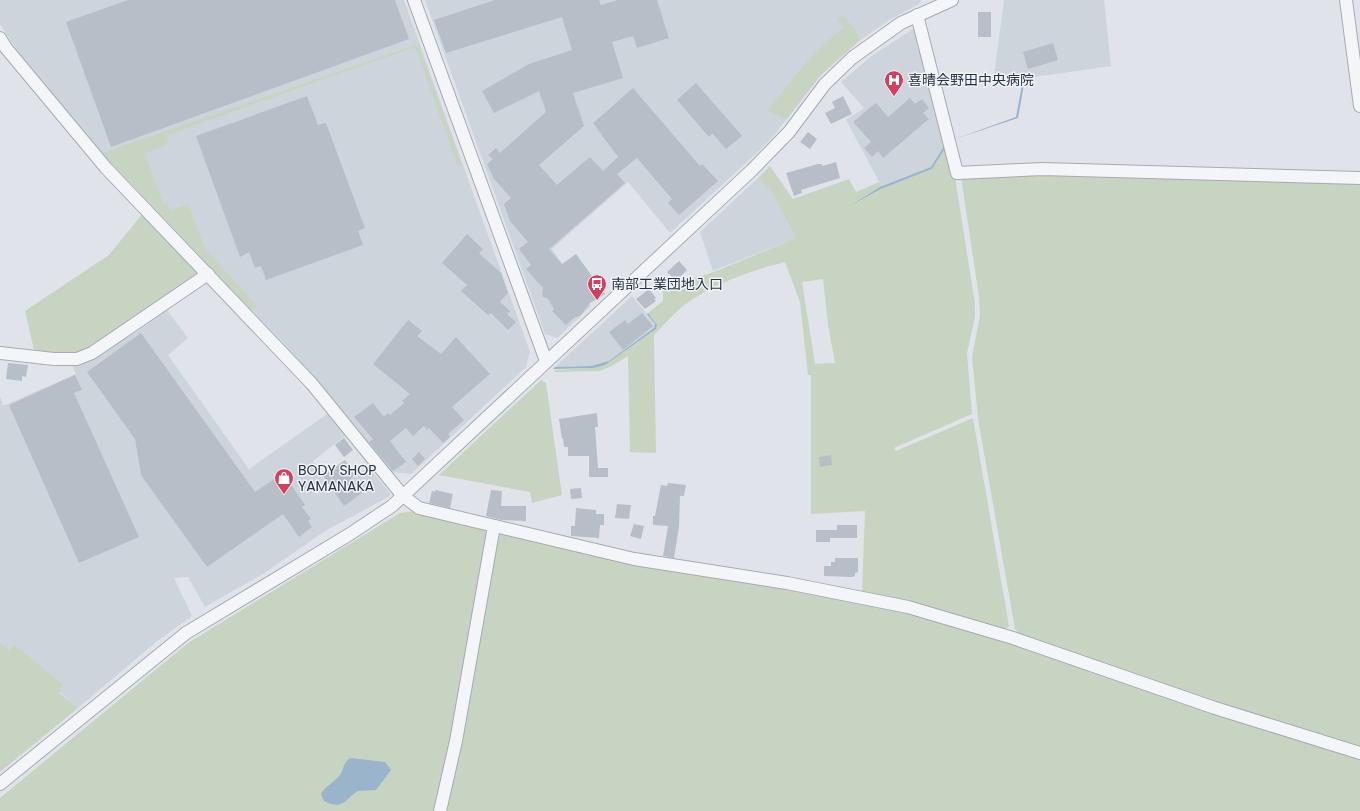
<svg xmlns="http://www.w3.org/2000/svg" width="1360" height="811" font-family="Poppins,'Noto Sans JP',sans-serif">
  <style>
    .built { fill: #ced4dc }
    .green { fill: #c7d4c1; fill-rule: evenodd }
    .water { fill: #9ab4cc }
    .building { fill: #b7bec7 }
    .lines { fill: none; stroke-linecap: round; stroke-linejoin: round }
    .minor-casing { stroke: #a5abb4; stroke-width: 14 }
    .minor { stroke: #f3f5f8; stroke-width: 12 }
    .labels { text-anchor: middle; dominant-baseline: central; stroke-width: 3; stroke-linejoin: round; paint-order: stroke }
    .poi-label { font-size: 14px; fill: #283342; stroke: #f0f3f7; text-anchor: start }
  </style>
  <rect width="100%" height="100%" fill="#e0e4ea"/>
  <g class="built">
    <path d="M 0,0 L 404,0 L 530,352 L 526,367 L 411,474 L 391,472 L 292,352 L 102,153 L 18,52 L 0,24 Z"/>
    <path d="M 425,0 L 920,0 L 921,3 L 891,19 L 859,41 L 840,56 L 820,76 L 775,134 L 762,148 L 670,233 L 628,182 L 552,249 L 591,306 L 557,338 L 545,334 Z"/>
    <path d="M 1004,0 L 1104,0 L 1111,66 L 993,83 Z"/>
    <path d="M 916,27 L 946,143 L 931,167 L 882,187 L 846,120 L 864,108 L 841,82 L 873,55 Z"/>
    <path d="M 758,178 L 772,193 L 796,238 L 713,271 L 700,232 Z"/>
    <path d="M 632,296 L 655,324 L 654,328 L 609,361 L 591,366 L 555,367 Z"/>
    <path d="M 167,310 L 188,338 L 168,355 L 249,469 L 327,414 L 345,436 L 313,461 L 331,492 L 368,467 L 390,493 L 390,496 L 325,531 L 266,572 L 205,607 L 188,577 L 174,578 L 192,616 L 156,642 L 78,708 L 59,692 L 63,684 L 14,644 L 9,650 L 0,642 L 0,396 L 3,406 L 76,374 L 72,365 L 81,365 L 141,329 Z"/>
  </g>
  <g class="green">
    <path d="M 844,16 L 858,34 L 859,41 L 820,76 L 787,119 L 770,112 L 769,109 C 792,78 814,51 844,27 L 837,18 Z"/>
    <path d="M 418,44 L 462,165 L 458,167 L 415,47 L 168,135 L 167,145 L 145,153 L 163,204 L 168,205 L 170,210 L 188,204 L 205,249 L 257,306 L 252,311 L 102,153 Z"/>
    <path d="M 947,145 L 954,170 L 975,304 L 975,317 L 967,353 L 972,414 L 894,448 L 896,451 L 973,418 L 1009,626 L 1006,629 L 1001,629 L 862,593 L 865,511 L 811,514 L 811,375 L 808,375 L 800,302 L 785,262 C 752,270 710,285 683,306 C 672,315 664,325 654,335 L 656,453 L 630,452 L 628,356 L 612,366 L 600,371 L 555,372 L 554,370 L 594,368 L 605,365 L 656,329 L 657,325 L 648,313 L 663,301 L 663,289 L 719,270 L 796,238 L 772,193 L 758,178 L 770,166 L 793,199 L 849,179 L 856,192 L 879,182 L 882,187 L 851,206 L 881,189 L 932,169 ZM 823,279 L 828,325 L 835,363 L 815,364 L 802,282 Z"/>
    <path d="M 1023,172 L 1360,181 L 1360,749 L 1261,719 L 1020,635 L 1015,629 L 978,419 L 972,357 L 980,315 L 979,297 L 961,177 Z"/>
    <path d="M 143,213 L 198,270 L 197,275 L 133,320 L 79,353 L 74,354 L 34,350 L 25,311 L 109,255 Z"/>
    <path d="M 541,380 L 546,383 L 562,495 L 532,503 L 530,492 L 439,475 Z"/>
    <path d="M 415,511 L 483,527 L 487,534 L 452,738 L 435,811 L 0,811 L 0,798 L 188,643 L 400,513 Z"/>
    <path d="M 503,532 L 926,616 L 1021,645 L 1247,724 L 1360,759 L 1360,811 L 444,811 L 497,537 Z"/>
    <path d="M 0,642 L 9,650 L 14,644 L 63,684 L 59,693 L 78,708 L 0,772 Z"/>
  </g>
  <g class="water">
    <path d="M 1023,79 L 1025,79 L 1018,118 L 952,140 L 1016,117 Z"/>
    <path d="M 946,143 L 947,145 L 932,169 L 881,189 L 850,206 L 880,187 L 931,167 Z"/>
    <path d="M 648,313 L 657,325 L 656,329 L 605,365 L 594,368 L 553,369 L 555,367 L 591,366 L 609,361 L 654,328 L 655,324 L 647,314 Z"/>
    <path d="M 350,758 L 385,762 L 391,770 L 376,790 L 358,791 C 345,799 343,811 324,801 L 321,794 C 326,785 334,783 340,775 C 344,769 343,763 350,758 Z"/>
  </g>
  <g class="building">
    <path d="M 128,0 L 395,0 L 409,39 L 111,147 L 66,22 Z"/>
    <path d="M 495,0 L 599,0 L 601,5 L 618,0 L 657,0 L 669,38 L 637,48 L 633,36 L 612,42 L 623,78 L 573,93 L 584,126 L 539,165 L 557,185 L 590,157 L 603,171 L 618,157 L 593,123 L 633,88 L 700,166 L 702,164 L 707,169 L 718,181 L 679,215 L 668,203 L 672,199 L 637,158 L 617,174 L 625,183 L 549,249 L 562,264 L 576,254 L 605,294 L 590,303 L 580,316 L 575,317 L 566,325 L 552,311 L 554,309 L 548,299 L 543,297 L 542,294 L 543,288 L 526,269 L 531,265 L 519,249 L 528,242 L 510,221 L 504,204 L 511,198 L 494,179 L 487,164 L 493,159 L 488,155 L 496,148 L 500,153 L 546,112 L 539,91 L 494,113 L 482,91 L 529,64 L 572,50 L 562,17 L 446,53 L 434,20 Z"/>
    <rect x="978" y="12" width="13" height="25"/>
    <path d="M 1053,43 L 1058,60 L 1028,69 L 1023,52 Z"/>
    <path d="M 696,83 L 742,136 L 726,149 L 712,133 L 709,137 L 677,100 Z"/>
    <path d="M 307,96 L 318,125 L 326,123 L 365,228 L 358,231 L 363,245 L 266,280 L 261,266 L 255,268 L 249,252 L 240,257 L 196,136 Z"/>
    <path d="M 843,96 L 852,114 L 831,124 L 825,113 L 835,108 L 832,102 Z"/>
    <path d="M 910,98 L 915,104 L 922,99 L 929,108 L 923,113 L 929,119 L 883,158 L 878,151 L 872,157 L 864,148 L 871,142 L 853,122 L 876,103 L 888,117 Z"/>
    <path d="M 808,132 L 817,139 L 810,149 L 800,142 Z"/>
    <path d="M 836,162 L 840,178 L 801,190 L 802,193 L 794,196 L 786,173 L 818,164 L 822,164 L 822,166 Z"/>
    <path d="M 467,234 L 483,249 L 479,253 L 483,257 L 501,273 L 508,293 L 500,302 L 510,311 L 507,314 L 516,322 L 508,330 L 491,313 L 488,315 L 461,291 L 467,285 L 442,263 Z"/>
    <path d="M 679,261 L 687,270 L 676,281 L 667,272 Z"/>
    <path d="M 649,289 L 656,298 L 654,299 L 656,301 L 645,309 L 636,299 Z"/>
    <path d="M 642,313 L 653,326 L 623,350 L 609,332 L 625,320 L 628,324 Z"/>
    <path d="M 408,320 L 422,331 L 417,336 L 441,354 L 456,337 L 490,374 L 452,407 L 464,420 L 448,434 L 450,437 L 443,443 L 429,428 L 427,430 L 424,426 L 413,436 L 406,428 L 390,441 L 406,462 L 393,471 L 369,442 L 373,439 L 354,417 L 373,403 L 384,417 L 388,413 L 390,415 L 404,403 L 402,401 L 410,394 L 373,364 Z"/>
    <path d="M 141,333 L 255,492 L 283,473 L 305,505 L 302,507 L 311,519 L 308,521 L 312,527 L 299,537 L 283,514 L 207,567 L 141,475 L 135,439 L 87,372 Z"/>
    <path d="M 8,363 L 28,365 L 26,377 L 22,376 L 22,381 L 6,379 Z"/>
    <path d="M 75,375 L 82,390 L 74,393 L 139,537 L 79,563 L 9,405 Z"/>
    <path d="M 597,413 L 598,427 L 595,427 L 598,468 L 608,468 L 608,477 L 589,477 L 589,456 L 568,456 L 568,447 L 564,447 L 563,438 L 562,439 L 559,419 Z"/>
    <path d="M 344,438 L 353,450 L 344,457 L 335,445 Z"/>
    <path d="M 419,452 L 425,459 L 418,466 L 412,459 Z"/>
    <path d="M 831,455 L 832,465 L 820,467 L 819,457 Z"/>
    <path d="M 345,460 L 355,475 L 351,478 L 362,493 L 344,506 L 323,476 Z"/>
    <path d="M 668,483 L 686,485 L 684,496 L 680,496 L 679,527 L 674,558 L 663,556 L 668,526 L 653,525 L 653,516 L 655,516 L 661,485 L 667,486 Z"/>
    <path d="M 581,488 L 582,498 L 571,499 L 570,489 Z"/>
    <path d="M 435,490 L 453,494 L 450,508 L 429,503 L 432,491 L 435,492 Z"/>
    <path d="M 491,490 L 502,491 L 501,506 L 526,506 L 526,521 L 501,520 L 486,516 Z"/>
    <path d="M 617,504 L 631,505 L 629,519 L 615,518 Z"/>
    <path d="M 576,508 L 596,510 L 596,514 L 604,514 L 604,525 L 600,525 L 599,538 L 571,536 L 571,526 L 575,526 Z"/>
    <path d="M 634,524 L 644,526 L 641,539 L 630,536 Z"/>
    <path d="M 837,525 L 857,525 L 857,538 L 830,538 L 830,542 L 816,542 L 816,530 L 837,530 Z"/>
    <path d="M 835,558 L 858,558 L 858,572 L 855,573 L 855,576 L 852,577 L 824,576 L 824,566 L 831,566 L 831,562 L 835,562 Z"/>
  </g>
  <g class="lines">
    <defs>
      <g id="minor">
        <path d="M 414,0 L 546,361"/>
        <path d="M 1346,0 L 1360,106"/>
        <path d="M 917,15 L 957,173 L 1042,169 L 1360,178"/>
        <path d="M 0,38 L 6,48 L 106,168 L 312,384 L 403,496 L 419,508 L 634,559 L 787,583 L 908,607 L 1013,638 L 1215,708 L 1360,753"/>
        <path d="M 0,353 L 54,359 L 77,359 L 92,353 L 208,274"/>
        <path d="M 0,784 L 186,633 L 350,534 L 392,506 L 752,170 L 789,132 L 825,84 L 852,58 L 901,23 L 952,0"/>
        <path d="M 440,811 L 456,741 L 494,526"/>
      </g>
    </defs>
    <use href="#minor" class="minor-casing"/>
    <use href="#minor" class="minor"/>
  </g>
  <defs>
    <symbol id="hospital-pin" viewBox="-11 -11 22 30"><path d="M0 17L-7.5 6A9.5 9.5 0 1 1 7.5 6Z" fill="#d4405c" stroke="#f0f3f7"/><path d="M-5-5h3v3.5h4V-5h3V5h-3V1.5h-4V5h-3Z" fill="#fff"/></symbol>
    <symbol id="bus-pin" viewBox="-11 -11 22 30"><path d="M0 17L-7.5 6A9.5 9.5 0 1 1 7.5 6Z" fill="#d4405c" stroke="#f0f3f7"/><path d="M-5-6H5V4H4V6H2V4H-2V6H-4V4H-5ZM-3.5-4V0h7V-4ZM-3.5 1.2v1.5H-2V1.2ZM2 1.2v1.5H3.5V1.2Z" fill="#fff"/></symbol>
    <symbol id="shop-pin" viewBox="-11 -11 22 30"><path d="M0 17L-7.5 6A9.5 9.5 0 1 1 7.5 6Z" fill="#d4405c" stroke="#f0f3f7"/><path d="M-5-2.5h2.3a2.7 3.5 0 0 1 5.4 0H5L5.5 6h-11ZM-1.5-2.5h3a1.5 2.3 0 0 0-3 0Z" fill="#fff"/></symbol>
  </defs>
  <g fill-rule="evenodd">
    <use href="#hospital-pin" x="883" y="69" width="22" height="30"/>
    <use href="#bus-pin" x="586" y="273" width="22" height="30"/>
    <use href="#shop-pin" x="273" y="467" width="22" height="30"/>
  </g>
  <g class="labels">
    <g class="poi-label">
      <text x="908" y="80">喜晴会野田中央病院</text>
      <text x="611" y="284">南部工業団地入口</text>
      <text x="298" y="470">BODY SHOP<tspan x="298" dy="16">YAMANAKA</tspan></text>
    </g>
  </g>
</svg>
